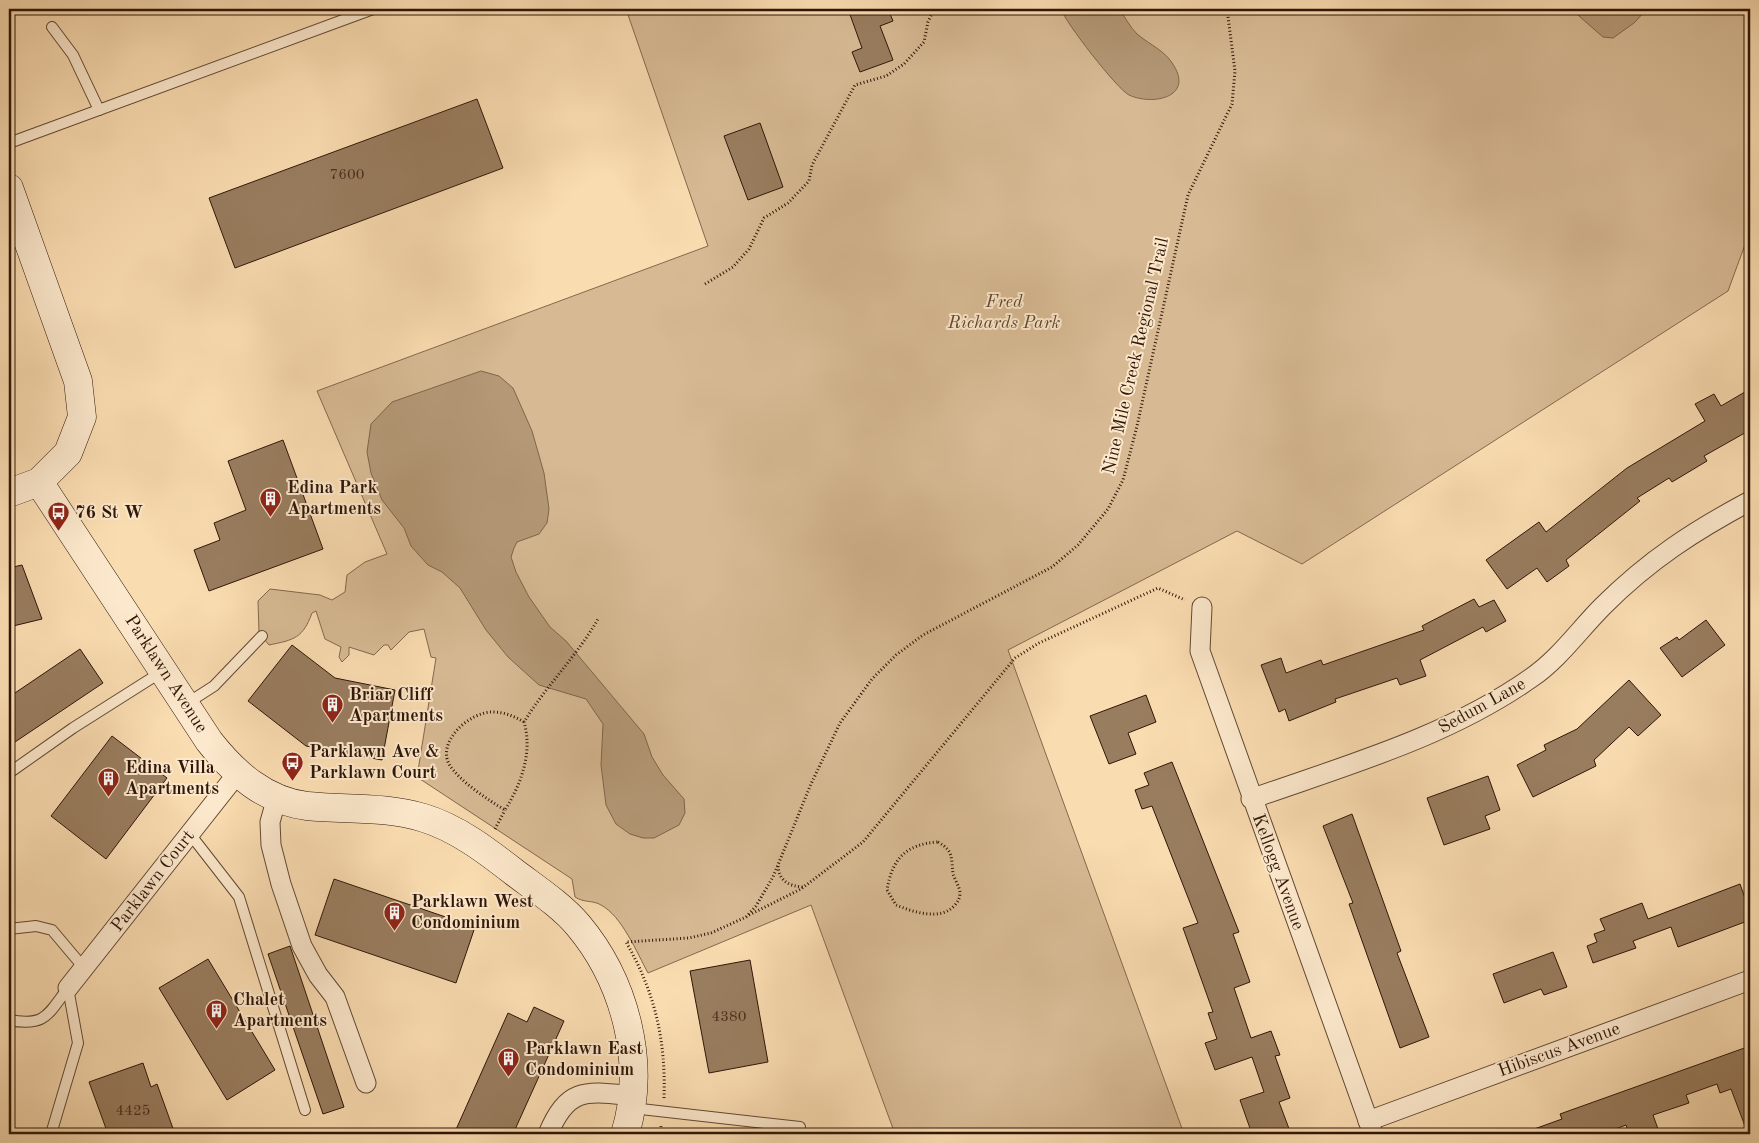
<svg xmlns="http://www.w3.org/2000/svg" width="1759" height="1143" font-family="'Old Standard TT',serif">
  <style>
    .green { fill: #d7ba94; stroke: #83684e }
    .water { fill: #b59977; stroke: #7f654a }
    .building { fill: #997d5f; stroke: #2f1607 }
    .lines { fill: none; stroke-linecap: round; stroke-linejoin: round }
    .lane-casing { stroke: #624832; stroke-width: 12 }
    .street-casing { stroke: #624832; stroke-width: 21 }
    .secondary-casing { stroke: #2f1607; stroke-width: 29 }
    .path { stroke: #2f1607; stroke-width: 3; stroke-dasharray: 1 2.5; stroke-linecap: butt }
    .lane { stroke: #fce8cc; stroke-width: 10 }
    .street { stroke: #fce8cc; stroke-width: 19 }
    .secondary { stroke: #fce8cc; stroke-width: 28 }
    .labels { text-anchor: middle; dominant-baseline: central; stroke-width: 4; stroke-linejoin: round; paint-order: stroke }
    .number-label { font-size: 15px; fill: #4a301d }
    .park-label { font-size: 18px; font-style: italic; fill: #614731; stroke: #fce8cc }
    .street-label { font-size: 18px; fill: #2f1607; stroke: #fce8cc }
    .poi-label { font-size: 18px; font-weight: bold; fill: #2f1607; stroke: #fce8cc; text-anchor: start }
  </style>
  <rect width="100%" height="100%" fill="#fadcb1"/>
  <filter id="stains"><feTurbulence type="fractalNoise" baseFrequency=".004" numOctaves="4"/><feColorMatrix values="0 0 0 0 .2 0 0 0 0 .09 0 0 0 0 .02 0 0 0 .5 -.17"/></filter>
  <radialGradient id="worn" r=".72"><stop offset=".6" stop-color="#630" stop-opacity="0"/><stop offset="1" stop-color="#630" stop-opacity=".3"/></radialGradient>
  <path class="green" d="M 626,9 L 1750,9 L 1750,231 L 1728,291 L 1302,564 L 1237,531 L 1008,650 L 1184,1134 L 895,1134 L 811,905 L 648,973 C 637,953 622,916 601,905 C 593,900 584,903 575,897 L 572,879 L 417,777 L 436,658 L 431,657 L 424,629 L 409,632 L 391,650 L 388,645 L 384,645 L 374,655 L 349,647 L 349,655 L 342,662 L 339,657 L 341,647 L 325,639 L 316,611 L 312,613 C 303,638 294,640 269,645 L 259,633 L 258,601 L 270,589 L 320,595 L 332,600 L 345,592 L 347,575 L 365,562 L 387,554 L 317,391 L 708,246 Z"/>
  <g class="water">
    <path d="M 1061,9 L 1119,9 C 1125,17 1130,27 1137,34 C 1150,45 1166,51 1174,66 C 1193,97 1153,106 1129,95 C 1117,89 1065,22 1061,9 Z"/>
    <path d="M 1571,9 L 1647,9 L 1634,23 L 1613,38 L 1603,37 Z"/>
    <path d="M 481,371 L 499,376 L 513,388 L 532,431 L 544,473 L 549,509 L 547,523 L 539,534 L 517,542 L 514,548 L 511,557 L 516,572 L 529,597 L 550,627 L 566,641 L 644,734 L 652,757 L 663,775 L 684,799 L 685,813 L 679,825 L 654,838 L 643,838 L 630,834 L 616,824 L 606,805 L 601,765 L 603,724 L 586,699 L 539,685 L 508,657 L 486,630 L 460,588 L 442,572 L 428,565 L 411,546 L 404,528 L 382,500 L 371,473 L 367,452 L 371,424 L 392,402 Z"/>
  </g>
  <g class="building">
    <path d="M 848,9 L 888,9 L 893,21 L 880,26 L 893,60 L 860,72 L 852,52 L 862,48 Z"/>
    <path d="M 477,99 L 503,168 L 235,268 L 209,198 Z"/>
    <path d="M 760,123 L 783,187 L 748,200 L 724,136 Z"/>
    <path d="M 1750,389 L 1750,430 L 1704,456 L 1707,461 L 1672,482 L 1669,478 L 1637,498 L 1640,501 L 1566,560 L 1569,566 L 1547,582 L 1537,568 L 1507,589 L 1486,560 L 1539,522 L 1546,532 L 1627,468 L 1705,421 L 1695,404 L 1714,394 L 1721,406 Z"/>
    <path d="M 283,440 L 323,549 L 209,591 L 194,550 L 220,540 L 214,523 L 246,510 L 228,461 Z"/>
    <path d="M 22,565 L 42,619 L 9,627 L 9,568 Z"/>
    <path d="M 1474,599 L 1479,607 L 1494,600 L 1506,621 L 1486,632 L 1483,627 L 1420,660 L 1426,676 L 1400,685 L 1397,678 L 1335,699 L 1336,702 L 1289,721 L 1285,709 L 1279,712 L 1261,665 L 1281,658 L 1286,673 L 1321,660 L 1323,665 L 1424,630 L 1422,626 Z"/>
    <path d="M 1706,620 L 1725,645 L 1682,677 L 1660,648 L 1677,637 L 1679,640 Z"/>
    <path d="M 292,645 L 335,678 L 395,690 L 382,760 L 306,746 L 248,701 Z"/>
    <path d="M 80,649 L 103,683 L 9,746 L 9,697 Z"/>
    <path d="M 1629,680 L 1661,715 L 1638,736 L 1629,727 L 1594,760 L 1596,766 L 1533,797 L 1517,765 L 1546,750 L 1544,745 L 1577,729 Z"/>
    <path d="M 1146,695 L 1156,722 L 1128,733 L 1136,754 L 1109,764 L 1090,716 Z"/>
    <path d="M 112,736 L 167,778 L 106,859 L 51,816 Z"/>
    <path d="M 1172,762 L 1239,932 L 1233,934 L 1250,982 L 1234,988 L 1251,1038 L 1271,1031 L 1280,1055 L 1275,1056 L 1290,1098 L 1279,1102 L 1291,1134 L 1252,1134 L 1240,1100 L 1264,1092 L 1252,1057 L 1215,1070 L 1205,1043 L 1217,1039 L 1208,1013 L 1213,1012 L 1183,928 L 1198,923 L 1152,806 L 1142,809 L 1135,790 L 1149,785 L 1144,773 Z"/>
    <path d="M 1488,776 L 1500,810 L 1485,816 L 1490,829 L 1444,845 L 1427,798 Z"/>
    <path d="M 1352,814 L 1401,951 L 1397,953 L 1429,1037 L 1400,1048 L 1349,904 L 1353,903 L 1323,826 Z"/>
    <path d="M 334,879 L 475,927 L 456,983 L 315,935 Z"/>
    <path d="M 1740,884 L 1750,912 L 1750,920 L 1678,947 L 1671,927 L 1633,941 L 1636,948 L 1593,963 L 1587,946 L 1597,942 L 1594,934 L 1605,930 L 1600,919 L 1642,903 L 1648,919 Z"/>
    <path d="M 290,946 L 344,1107 L 323,1114 L 268,954 Z"/>
    <path d="M 1553,952 L 1567,987 L 1544,995 L 1541,989 L 1504,1003 L 1493,974 Z"/>
    <path d="M 208,959 L 275,1070 L 227,1100 L 159,988 Z"/>
    <path d="M 750,960 L 768,1062 L 709,1073 L 690,971 Z"/>
    <path d="M 534,1007 L 564,1021 L 513,1134 L 454,1134 L 508,1013 L 527,1022 Z"/>
    <path d="M 1750,1046 L 1750,1134 L 1748,1134 L 1731,1089 L 1720,1093 L 1717,1084 L 1686,1095 L 1689,1103 L 1653,1115 L 1658,1129 L 1643,1134 L 1629,1134 L 1626,1125 L 1602,1134 L 1526,1134 L 1526,1132 L 1562,1119 L 1560,1114 Z"/>
    <path d="M 143,1063 L 151,1087 L 157,1084 L 175,1134 L 108,1134 L 89,1082 Z"/>
  </g>
  <g class="lines">
    <defs>
      <g id="lane">
        <path d="M 52,27 L 73,55 L 99,110"/>
        <path d="M 9,143 L 373,9"/>
        <path d="M 186,704 L 214,686 L 262,636"/>
        <path d="M 9,773 L 73,728 L 163,671"/>
        <path d="M 190,834 L 239,897 L 305,1110"/>
        <path d="M 9,929 L 36,926 L 52,930 L 84,968"/>
        <path d="M 9,1020 C 46,1027 48,1014 68,988"/>
        <path d="M 632,1108 L 800,1127 L 799,1134"/>
        <path d="M 51,1134 L 78,1043 L 68,988"/>
      </g>
      <g id="street">
        <path d="M 1202,607 L 1200,651 L 1373,1134"/>
        <path d="M 277,797 L 270,822 L 271,845 L 281,884 L 302,946 L 318,975 L 335,997 L 366,1083"/>
        <path d="M 1251,799 C 1347,765 1447,737 1531,678 C 1559,659 1579,630 1603,606 C 1649,560 1694,531 1750,501"/>
        <path d="M 68,988 L 237,774"/>
        <path d="M 1368,1121 L 1750,980"/>
        <path d="M 548,1134 C 568,1086 587,1091 633,1096"/>
      </g>
      <g id="secondary">
        <path d="M 9,188 L 78,381 L 82,417 L 68,453 L 39,482 L 9,493"/>
        <path d="M 39,482 L 209,741 C 234,773 265,801 307,806 C 347,810 385,806 424,818 C 457,828 487,851 514,872 C 535,888 561,905 578,925 C 625,981 647,1063 625,1134"/>
      </g>
    </defs>
    <use href="#lane" class="lane-casing"/>
    <use href="#street" class="street-casing"/>
    <use href="#secondary" class="secondary-casing"/>
    <g class="path">
      <path d="M 705,284 L 733,267 L 749,249 L 764,218 L 788,203 L 809,181 L 812,165 L 855,85 L 886,76 L 904,64 L 924,42 L 928,22 L 934,9"/>
      <path d="M 524,722 C 514,716 504,712 492,712 C 470,712 437,741 449,764 C 458,780 488,800 505,810 C 521,784 533,753 524,722 C 546,686 577,656 598,619"/>
      <path d="M 495,829 L 505,810"/>
      <path d="M 938,842 C 954,851 951,858 953,874 C 955,880 959,886 960,892 C 960,898 958,902 954,906 C 940,921 913,912 896,905 L 887,890 C 892,859 906,844 938,842 Z"/>
      <path d="M 778,866 C 779,881 789,886 803,887"/>
      <path d="M 749,915 L 801,889 L 863,842 L 1015,658 L 1039,643 L 1158,588 L 1185,600"/>
      <path d="M 664,1098 C 666,1041 655,992 626,942 L 689,938 L 711,933 L 746,917 L 756,906 L 773,877 L 811,784 L 840,723 L 872,679 L 896,655 L 923,635 L 1052,567 L 1078,545 L 1108,509 L 1123,480 L 1137,426 L 1188,195 L 1232,104 L 1235,71 L 1227,9"/>
      <path d="M 660,1134 L 661,1126"/>
    </g>
    <use href="#lane" class="lane"/>
    <use href="#street" class="street"/>
    <use href="#secondary" class="secondary"/>
  </g>
  <defs>
    <symbol id="building-pin" viewBox="-11 -11 22 30"><path d="M0 17L-7.5 6A9.5 9.5 0 1 1 7.5 6Z" fill="#8f2418" stroke="#fce8cc"/><path d="M-4-6H4V6H1V3H-1V6H-4ZM-2.5-4.3h1.7v1.8h-1.7ZM.8-4.3h1.7v1.8H.8ZM-2.5-1h1.7V.8h-1.7ZM.8-1h1.7V.8H.8Z" fill="#fff"/></symbol>
    <symbol id="bus-pin" viewBox="-11 -11 22 30"><path d="M0 17L-7.5 6A9.5 9.5 0 1 1 7.5 6Z" fill="#8f2418" stroke="#fce8cc"/><path d="M-5-6H5V4H4V6H2V4H-2V6H-4V4H-5ZM-3.5-4V0h7V-4ZM-3.5 1.2v1.5H-2V1.2ZM2 1.2v1.5H3.5V1.2Z" fill="#fff"/></symbol>
  </defs>
  <g fill-rule="evenodd">
    <use href="#building-pin" x="258" y="486" width="25" height="34"/>
    <use href="#bus-pin" x="46" y="500" width="25" height="34"/>
    <use href="#building-pin" x="320" y="692" width="25" height="34"/>
    <use href="#bus-pin" x="280" y="750" width="25" height="34"/>
    <use href="#building-pin" x="96" y="766" width="25" height="34"/>
    <use href="#building-pin" x="382" y="900" width="25" height="34"/>
    <use href="#building-pin" x="204" y="998" width="25" height="34"/>
    <use href="#building-pin" x="496" y="1046" width="25" height="34"/>
  </g>
  <g class="labels">
    <g class="number-label">
      <text x="347" y="175">7600</text>
      <text x="729" y="1017">4380</text>
      <text x="133" y="1111">4425</text>
    </g>
    <g class="park-label">
      <text x="1004" y="302">Fred<tspan x="1004" dy="21">Richards Park</tspan></text>
    </g>
    <g class="street-label">
      <text transform="translate(1136 356) rotate(-77)">Nine Mile Creek Regional Trail</text>
      <text transform="translate(166 674) rotate(57)">Parklawn Avenue</text>
      <text transform="translate(1482 706) rotate(-29)">Sedum Lane</text>
      <text transform="translate(1278 872) rotate(70)">Kellogg Avenue</text>
      <text transform="translate(153 881) rotate(-52)">Parklawn Court</text>
      <text transform="translate(1559 1050) rotate(-20)">Hibiscus Avenue</text>
    </g>
    <g class="poi-label">
      <text x="287" y="488">Edina Park<tspan x="287" dy="21">Apartments</tspan></text>
      <text x="75" y="513">76 St W</text>
      <text x="349" y="695">Briar Cliff<tspan x="349" dy="21">Apartments</tspan></text>
      <text x="309" y="752">Parklawn Ave &amp;<tspan x="309" dy="21">Parklawn Court</tspan></text>
      <text x="125" y="768">Edina Villa<tspan x="125" dy="21">Apartments</tspan></text>
      <text x="411" y="902">Parklawn West<tspan x="411" dy="21">Condominium</tspan></text>
      <text x="233" y="1000">Chalet<tspan x="233" dy="21">Apartments</tspan></text>
      <text x="525" y="1049">Parklawn East<tspan x="525" dy="21">Condominium</tspan></text>
    </g>
  </g>
  <rect width="1759" height="1143" fill="none" stroke="#fadcb1" stroke-width="30"/>
  <rect x="10" y="10" width="1739" height="1123" fill="none" stroke="#2f1607" stroke-width="2.5"/>
  <rect x="15" y="15" width="1729" height="1113" fill="none" stroke="#2f1607"/>
  <rect width="100%" height="100%" filter="url(#stains)"/>
  <rect width="100%" height="100%" fill="url(#worn)"/>
</svg>
